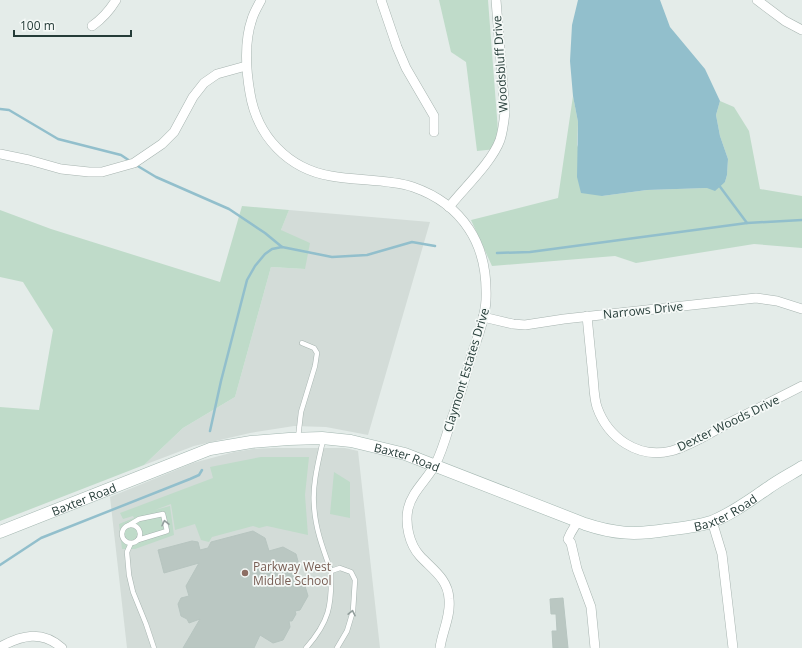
<svg xmlns="http://www.w3.org/2000/svg" width="802" height="648" font-family="'Open Sans',sans-serif">
  <style>
    .built { fill: #d3dcd8 }
    .green { fill: #bfdbc9 }
    .water { fill: #92bfcc }
    .lines { fill: none; stroke-linecap: round; stroke-linejoin: round }
    .stream { stroke: #92bfcc; stroke-width: 2.5 }
    .building { fill: #bac7c2; stroke: #b7c5c0 }
    .lane-casing { stroke: #a7b4b0; stroke-width: 5.5 }
    .street-casing { stroke: #a7b4b0; stroke-width: 10 }
    .secondary-casing { stroke: #a4b7b1; stroke-width: 13 }
    .lane { stroke: #fff; stroke-width: 4.5 }
    .street { stroke: #fff; stroke-width: 9 }
    .secondary { stroke: #fff; stroke-width: 12 }
    .oneway { stroke: #929e9c }
    .education-dot { fill: #8d6e63; stroke: #f5f9f7; stroke-width: 1.5 }
    .labels { text-anchor: middle; dominant-baseline: central; stroke-width: 3.5; stroke-linejoin: round; paint-order: stroke }
    .street-label { font-size: 12px; fill: #253c38; stroke: #f5f9f7 }
    .education-label { font-size: 12px; fill: #785e54; stroke: #f5f9f7; text-anchor: start }
  </style>
  <rect width="100%" height="100%" fill="#e4ece9"/>
  <g class="built">
    <path d="M 289,210 L 430,222 L 368,435 L 326,427 L 294,426 L 250,433 L 194,446 L 144,465 L 183,428 L 235,397 L 271,267 L 305,269 L 281,230 Z"/>
    <path d="M 274,448 L 345,448 L 358,451 L 380,648 L 127,648 L 110,497 L 193,463 L 234,452 L 253,449 Z"/>
  </g>
  <g class="green">
    <path d="M 439,0 L 488,0 L 498,131 L 496,149 L 477,151 L 466,62 L 451,52 Z"/>
    <path d="M 573,96 L 578,122 L 577,145 L 602,196 L 647,190 L 707,188 L 725,182 L 727,175 L 728,159 L 720,136 L 716,115 L 720,101 L 734,107 L 749,131 L 760,189 L 802,196 L 802,248 L 754,244 L 636,263 L 615,256 L 492,266 L 471,220 L 558,198 Z"/>
    <path d="M 242,206 L 289,210 L 281,230 L 310,243 L 305,269 L 271,267 L 235,397 L 183,428 L 144,465 L 0,521 L 0,407 L 39,410 L 53,330 L 23,282 L 0,277 L 0,210 L 51,229 L 220,282 Z"/>
    <path d="M 261,457 L 309,457 L 305,495 L 308,535 L 267,526 L 259,528 L 253,526 L 212,537 L 209,542 L 201,540 L 195,524 L 175,530 L 171,504 L 155,510 L 170,506 L 174,535 L 135,549 L 122,549 L 119,524 L 134,518 L 133,516 L 123,519 L 120,513 L 213,478 L 210,467 Z"/>
    <path d="M 334,472 L 350,482 L 350,518 L 330,514 Z"/>
  </g>
  <path class="water" d="M 578,0 L 660,0 L 670,27 L 705,69 L 720,101 L 716,115 L 720,136 L 728,159 L 727,175 L 725,182 L 715,191 L 707,188 L 647,190 L 602,196 L 581,193 L 577,177 L 578,122 L 573,96 L 570,61 L 572,25 Z"/>
  <g class="lines">
    <g class="stream">
      <path d="M 0,109 L 9,110 L 58,139 L 121,155 L 130,161"/>
      <path d="M 136,165 L 156,177 L 229,209 L 265,233 L 282,247"/>
      <path d="M 718,184 L 747,223 L 802,220"/>
      <path d="M 497,253 L 530,252 L 747,223"/>
      <path d="M 210,431 L 221,381 L 247,280 L 255,266 L 265,254 L 272,249 L 282,247 L 332,257 L 367,255 L 412,242 L 435,246"/>
      <path d="M 0,565 L 41,538 L 190,479 L 199,475 L 202,470"/>
    </g>
  </g>
  <g class="building">
    <path d="M 253,531 L 265,538 L 269,551 L 283,547 L 296,554 L 299,565 L 292,579 L 305,586 L 308,596 L 300,610 L 295,611 L 296,614 L 292,621 L 289,621 L 290,627 L 283,640 L 273,643 L 260,635 L 254,648 L 183,648 L 200,619 L 189,623 L 187,619 L 181,616 L 178,604 L 181,598 L 189,596 L 186,586 L 199,563 L 164,573 L 158,550 L 192,541 L 198,542 L 200,550 L 208,548 L 211,542 Z"/>
    <path d="M 563,598 L 568,648 L 553,648 L 552,631 L 557,631 L 556,614 L 551,614 L 550,599 Z"/>
  </g>
  <g class="lines">
    <defs>
      <g id="lane">
        <path d="M 298,438 L 301,412 L 315,366 L 317,353 L 314,348 L 302,343"/>
        <path d="M 323,440 C 319,459 312,485 314,505 C 315,528 323,549 331,571"/>
        <circle cx="131" cy="534" r="9"/>
        <path d="M 129,525 L 139,519 L 163,514 L 167,531 L 138,540"/>
        <path d="M 131,543 L 127,552 L 129,575 L 133,592 L 146,624 L 154,648"/>
        <path d="M 306,648 C 329,622 332,606 331,571 L 340,568 L 351,572 L 355,580 L 353,611 L 347,631 L 337,648"/>
      </g>
      <g id="street">
        <path d="M 261,0 C 258,6 254,12 252,19 C 244,42 246,70 250,93 C 257,136 288,169 331,176 C 357,181 389,179 413,187 C 436,195 456,209 469,229 C 483,250 487,275 486,300 C 485,319 477,339 471,357 C 465,379 458,402 450,424 C 446,437 442,451 436,463 C 428,479 412,491 408,509 C 405,524 409,544 420,556 C 433,570 448,579 449,599 C 451,616 442,632 440,648"/>
        <path d="M 381,0 L 397,47 L 406,68 L 434,116 L 434,132"/>
        <path d="M 757,0 L 785,21 L 802,30"/>
        <path d="M 92,26 C 102,19 110,10 116,0"/>
        <path d="M 0,154 L 29,160 L 61,169 L 89,172 L 102,172 L 134,163 L 162,144 L 174,132 L 193,97 L 204,83 L 217,74 L 246,66"/>
        <path d="M 449,207 C 464,188 492,162 500,140 C 503,131 504,121 505,112 L 496,0"/>
        <path d="M 587,316 C 589,336 591,357 593,377 C 594,387 594,398 597,407 C 608,438 638,459 671,451 C 691,446 713,431 731,422 C 755,410 778,398 802,386"/>
        <path d="M 483,317 L 513,324 L 525,325 L 564,319 L 756,298 L 777,301 L 802,309"/>
        <path d="M 578,521 C 574,528 571,531 568,539 L 571,543 L 577,569 L 591,607 L 595,648"/>
        <path d="M 712,521 L 722,554 L 733,648"/>
        <path d="M 0,647 C 22,635 42,630 62,648"/>
      </g>
      <g id="secondary">
        <path id="s1" d="M 0,532 L 210,449 L 251,442 L 289,439 L 322,438 L 351,441 L 405,454 L 585,524 C 615,534 635,535 666,530 C 682,528 695,527 711,522 C 732,514 750,500 768,488 C 779,480 791,474 802,467"/>
      </g>
    </defs>
    <use href="#lane" class="lane-casing"/>
    <use href="#street" class="street-casing"/>
    <use href="#secondary" class="secondary-casing"/>
    <use href="#lane" class="lane"/>
    <use href="#street" class="street"/>
    <use href="#secondary" class="secondary"/>
  </g>
  <defs><path id="oneway-chevron" d="M-2-3.5L2.5 0L-2 3.5" fill="none" stroke-width="1.6" stroke-linecap="round" stroke-linejoin="round"/></defs>
  <g class="oneway">
    <use href="#oneway-chevron" transform="translate(165 523) rotate(-103)"/>
    <use href="#oneway-chevron" transform="translate(352 613) rotate(-78)"/>
  </g>
  <circle class="education-dot" cx="245" cy="573" r="4"/>
  <g class="labels">
    <g class="street-label">
      <text transform="translate(500 64) rotate(-94)">Woodsbluff Drive</text>
      <text transform="translate(643 310) rotate(-6)">Narrows Drive</text>
      <text transform="translate(466 370) rotate(-73)">Claymont Estates Drive</text>
      <text transform="translate(728 423) rotate(-26)">Dexter Woods Drive</text>
      <text stroke="none"><textPath href="#s1" startOffset="426">Baxter Road</textPath></text>
      <text stroke="none"><textPath href="#s1" startOffset="90">Baxter Road</textPath></text>
      <text stroke="none"><textPath href="#s1" startOffset="761">Baxter Road</textPath></text>
    </g>
    <g class="education-label">
      <text x="253" y="566">Parkway West<tspan x="253" dy="14">Middle School</tspan></text>
    </g>
  </g>
  <path d="M14 30v6h117v-6" fill="none" stroke="#253c38" stroke-width="2"/>
  <text x="20" y="30" font-size="12" fill="#253c38" stroke="#f5f9f7" stroke-width="3" paint-order="stroke">100 m</text>
</svg>
